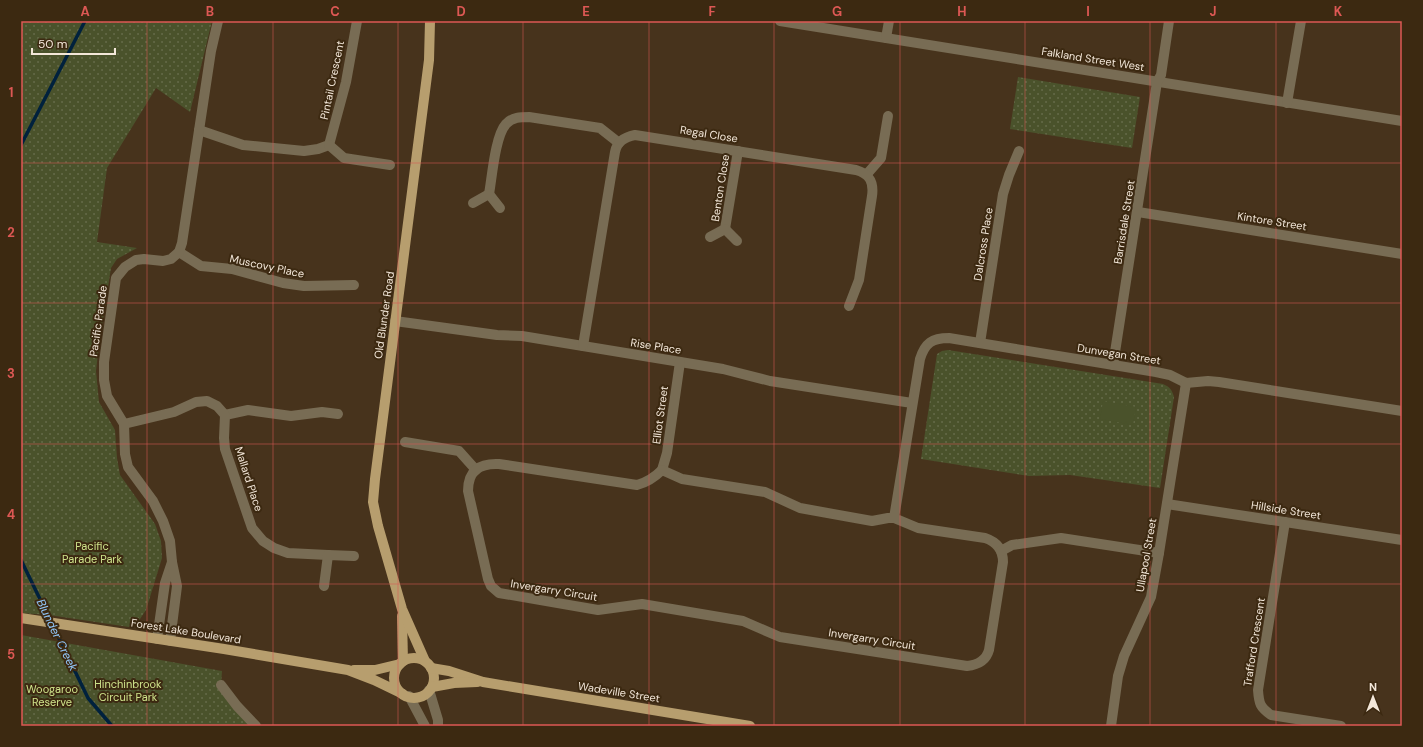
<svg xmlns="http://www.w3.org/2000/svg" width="1423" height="747" font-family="'DM Sans',sans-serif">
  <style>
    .park { fill: url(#park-dots) }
    .pitch { fill: #4a522b }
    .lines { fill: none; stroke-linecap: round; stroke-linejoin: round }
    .stream { stroke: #00213d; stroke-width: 3.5 }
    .minor { stroke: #786c54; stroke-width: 10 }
    .major { stroke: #b79e6e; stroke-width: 10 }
    .grid { fill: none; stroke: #dd5854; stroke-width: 1; stroke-opacity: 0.55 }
    .labels { text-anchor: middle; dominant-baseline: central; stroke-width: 4; stroke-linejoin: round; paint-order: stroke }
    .street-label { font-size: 11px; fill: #f3e7d9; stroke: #3c2911 }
    .park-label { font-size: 11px; fill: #cfe38b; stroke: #3c2911 }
    .water-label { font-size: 12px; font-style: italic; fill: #91c5f8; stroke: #3c2911 }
    .neatline { fill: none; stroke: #dd5854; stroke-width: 1.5 }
    .grid-label { font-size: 13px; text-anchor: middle; font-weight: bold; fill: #dd5854 }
  </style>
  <defs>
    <pattern id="park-dots" width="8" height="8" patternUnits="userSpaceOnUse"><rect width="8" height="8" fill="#4a522b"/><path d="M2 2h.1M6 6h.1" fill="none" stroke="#656b49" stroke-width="1.8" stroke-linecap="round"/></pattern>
  </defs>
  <rect width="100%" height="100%" fill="#47331c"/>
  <g class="park">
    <path d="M 21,21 L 212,21 L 190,112 L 156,88 L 107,168 L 97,242 L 137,248 L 117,259 L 111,268 L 99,344 L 96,371 L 99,402 L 115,430 L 117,458 L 120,475 L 155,524 L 161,541 L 162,558 L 146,610 L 140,619 L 129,627 L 49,615 L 21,613 Z"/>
    <path d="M 1018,77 L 1140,97 L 1132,148 L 1010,129 Z"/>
    <path d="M 948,350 L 1163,384 C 1170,387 1172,390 1174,397 L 1160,488 L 1070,475 L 1029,476 L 921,459 L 937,354 L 942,351 Z"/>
    <path d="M 21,635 L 222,671 L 221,685 L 256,726 L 21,726 Z"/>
  </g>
  <path class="pitch" d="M 1103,401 L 1136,407 L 1133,425 L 1100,419 Z"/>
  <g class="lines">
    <g class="stream">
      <path d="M 21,145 L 85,21"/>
      <path d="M 21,560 L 88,698 L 112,726"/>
    </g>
    <g class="minor">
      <path d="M 780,21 L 1402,121"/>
      <path d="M 886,38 L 889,21"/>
      <path d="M 1287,103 L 1301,21"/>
      <path d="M 199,130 L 243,145 L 304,151 L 318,149 L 329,145 L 346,82 L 357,21"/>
      <path d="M 329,145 L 344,158 L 390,165"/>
      <path d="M 867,174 L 881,158 L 888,116"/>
      <path d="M 489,194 C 492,178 495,136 506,124 C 512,117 521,117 529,117 L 600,128 L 619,143"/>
      <path d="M 473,203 L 489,194 L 500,208"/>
      <path d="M 1138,212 L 1402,254"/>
      <path d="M 725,229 L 738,151"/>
      <path d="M 710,237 L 725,229 L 737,241"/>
      <path d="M 179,252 L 201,266 L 232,269 L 283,283 L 304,286 L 354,285"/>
      <path d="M 395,321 L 497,335 L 522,336 L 723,369 L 770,381 L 912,403"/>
      <path d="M 980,343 L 1003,194 L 1009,175 L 1019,151"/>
      <path d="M 583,346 L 615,152 C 617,141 625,137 635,135 L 856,170 C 870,174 874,182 872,196 L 859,280 L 849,306"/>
      <path d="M 1113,365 L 1157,82 L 1161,75 L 1169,21"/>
      <path d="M 225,415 L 248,410 L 291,416 L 322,412 L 338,414"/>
      <path d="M 124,424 L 174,412 L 196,402 L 207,401 L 217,406 L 225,415 L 224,438 L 225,449 L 252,528 L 263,541 L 274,548 L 288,553 L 328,555"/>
      <path d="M 405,442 L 459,451 L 476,470"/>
      <path d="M 662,470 L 667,453 L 680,362"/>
      <path d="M 1167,504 L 1402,540"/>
      <path d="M 894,518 L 918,528 L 985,538 C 997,542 1003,550 1003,562 L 989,650 C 986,661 977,665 967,666 L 780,637 L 743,621 L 642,604 L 598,610 L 499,593 L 491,586 L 488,579 L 468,491 C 468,471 479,463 499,464 L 637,485 C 648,482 655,477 662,470 L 682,479 L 765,492 L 800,508 L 872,521 L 888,518 L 894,518 L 920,359 C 925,343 932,338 949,338 L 1156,372 L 1170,375 L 1186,383 L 1208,381 L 1219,382 L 1402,411"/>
      <path d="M 1285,522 L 1258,690 C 1259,704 1260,707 1271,715 L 1341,726"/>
      <path d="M 1001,551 L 1012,545 L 1061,538 L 1159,553"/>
      <path d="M 324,586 L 328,555 L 354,556"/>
      <path d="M 157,639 L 165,583 L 172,562"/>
      <path d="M 170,641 L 177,586 L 172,562 L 170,541 L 163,521 L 153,501 L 128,467 L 125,454 L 124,424 L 107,396 L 104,380 L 104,362 L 116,278 L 125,267 L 136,260 L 144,259 L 163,261 L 171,259 L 179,252 L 182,243 L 211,51 L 218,21"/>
      <path d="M 221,685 L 237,706 L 256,726"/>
      <path d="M 429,690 L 438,720 L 438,726"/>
      <path d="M 409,696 L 425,726"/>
      <path d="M 1111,726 L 1118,676 L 1124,656 L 1151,597 L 1159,553 L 1186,383"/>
    </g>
    <g class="major">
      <path d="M 402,616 L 403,661"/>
      <path d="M 21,618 L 224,649 L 348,670 L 374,680 L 403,694"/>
      <circle cx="414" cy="678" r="20"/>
      <path d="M 425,661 L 402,609 L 378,526 L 373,502 L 375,479 L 429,60 L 430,21"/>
      <path d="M 431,668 L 449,671 L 483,682 L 750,726"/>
      <path d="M 354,670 L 375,670 L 400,664"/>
      <path d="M 432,687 L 454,683 L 477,682"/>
    </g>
  </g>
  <path class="grid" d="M 147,21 L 147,726M 273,21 L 273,726M 398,21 L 398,726M 523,21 L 523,726M 649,21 L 649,726M 774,21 L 774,726M 900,21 L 900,726M 1025,21 L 1025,726M 1150,21 L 1150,726M 1276,21 L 1276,726M 21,163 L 1402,163M 21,303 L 1402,303M 21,444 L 1402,444M 21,584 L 1402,584"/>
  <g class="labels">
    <g class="street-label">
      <text transform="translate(1093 59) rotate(9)">Falkland Street West</text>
      <text transform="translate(332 80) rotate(-78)">Pintail Crescent</text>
      <text transform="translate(709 134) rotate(9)">Regal Close</text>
      <text transform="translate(720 188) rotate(-81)">Benton Close</text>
      <text transform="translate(1272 221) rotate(9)">Kintore Street</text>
      <text transform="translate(1124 222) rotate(-81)">Barrisdale Street</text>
      <text transform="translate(983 244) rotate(-81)">Dalcross Place</text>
      <text transform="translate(267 266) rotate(12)">Muscovy Place</text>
      <text transform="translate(384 315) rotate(-82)">Old Blunder Road</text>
      <text transform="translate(98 321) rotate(-82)">Pacific Parade</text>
      <text transform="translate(656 346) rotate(9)">Rise Place</text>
      <text transform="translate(1119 354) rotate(9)">Dunvegan Street</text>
      <text transform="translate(660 415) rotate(-82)">Elliot Street</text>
      <text transform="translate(249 479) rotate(72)">Mallard Place</text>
      <text transform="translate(1286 510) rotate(9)">Hillside Street</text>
      <text transform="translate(1146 555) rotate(-80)">Ullapool Street</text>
      <text transform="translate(554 590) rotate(9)">Invergarry Circuit</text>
      <text transform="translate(186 631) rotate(9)">Forest Lake Boulevard</text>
      <text transform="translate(872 639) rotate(9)">Invergarry Circuit</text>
      <text transform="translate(1254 642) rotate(-81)">Trafford Crescent</text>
      <text transform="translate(619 692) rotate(9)">Wadeville Street</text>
    </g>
    <g class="park-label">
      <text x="92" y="546">Pacific<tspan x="92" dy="13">Parade Park</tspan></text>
      <text x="128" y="684">Hinchinbrook<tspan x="128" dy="13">Circuit Park</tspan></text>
      <text x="52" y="689">Woogaroo<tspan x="52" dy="13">Reserve</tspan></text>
    </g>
    <g class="water-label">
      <text transform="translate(57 635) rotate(64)">Blunder Creek</text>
    </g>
  </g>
  <rect width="1423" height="747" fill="none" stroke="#3c2911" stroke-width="44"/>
  <g transform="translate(1373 697)" stroke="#3c2911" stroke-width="3" paint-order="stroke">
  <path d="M0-3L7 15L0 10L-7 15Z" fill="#f3e7d9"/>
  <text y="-6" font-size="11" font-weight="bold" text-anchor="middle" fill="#f3e7d9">N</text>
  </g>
  <path d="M32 48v6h83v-6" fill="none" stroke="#f3e7d9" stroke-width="2"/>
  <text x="38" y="48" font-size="12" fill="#f3e7d9" stroke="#3c2911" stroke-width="3" paint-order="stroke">50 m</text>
  <rect x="22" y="22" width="1379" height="703" class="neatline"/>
  <g class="grid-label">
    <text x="85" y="16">A</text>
    <text x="210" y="16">B</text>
    <text x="335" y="16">C</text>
    <text x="461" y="16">D</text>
    <text x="586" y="16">E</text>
    <text x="712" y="16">F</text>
    <text x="837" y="16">G</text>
    <text x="962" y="16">H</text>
    <text x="1088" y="16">I</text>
    <text x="1213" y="16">J</text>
    <text x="1338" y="16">K</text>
    <text x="11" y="97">1</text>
    <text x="11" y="237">2</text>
    <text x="11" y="378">3</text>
    <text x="11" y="519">4</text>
    <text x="11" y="659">5</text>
  </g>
</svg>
